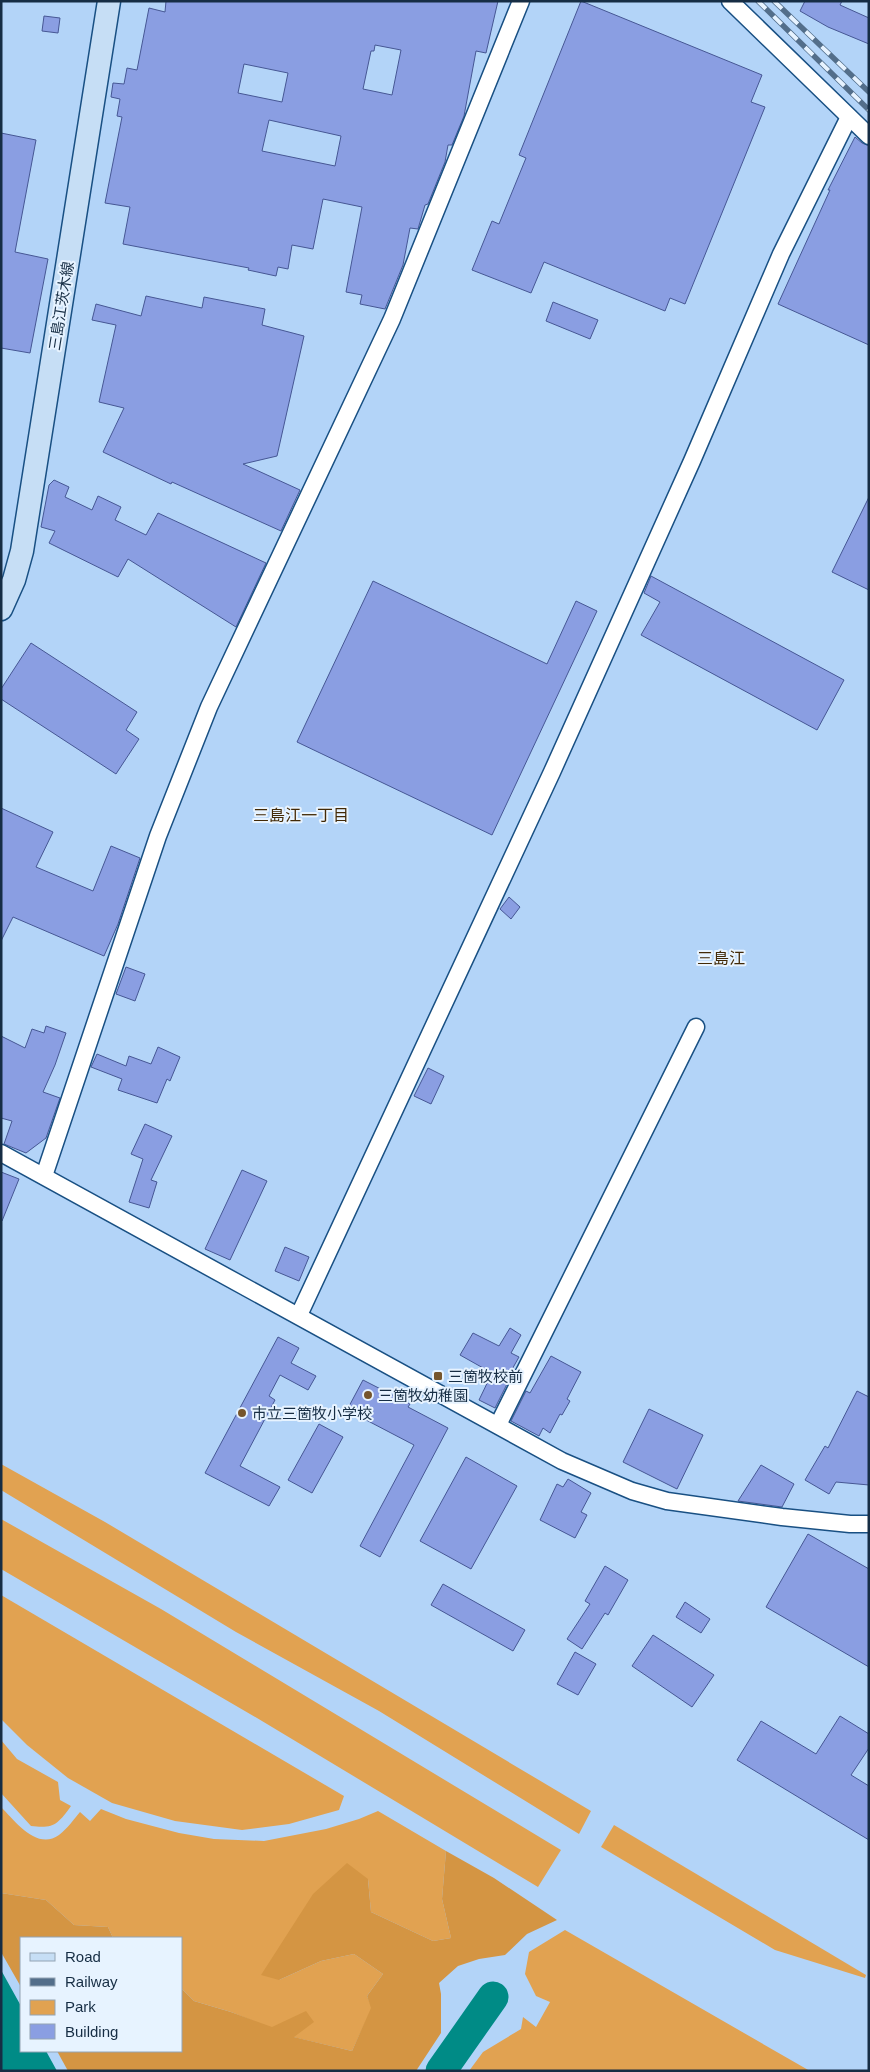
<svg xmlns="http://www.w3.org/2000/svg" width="870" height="2072" font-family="Arial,'Noto Sans JP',sans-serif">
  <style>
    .green { fill: #e1a251 }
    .forest { fill: #d49543 }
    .water { fill: #008b86 }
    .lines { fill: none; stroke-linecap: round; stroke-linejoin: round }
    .river { stroke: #008b86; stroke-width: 31 }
    .building { fill: #8a9ee2; stroke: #465794; fill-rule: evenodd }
    .minor-casing { stroke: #195083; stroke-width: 19 }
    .secondary-casing { stroke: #195083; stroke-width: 25 }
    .minor { stroke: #fff; stroke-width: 16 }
    .secondary { stroke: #c6def5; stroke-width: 22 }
    .rail-casing { stroke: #536e8a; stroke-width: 5.5 }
    .rail { stroke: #e7f3ff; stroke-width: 4; stroke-dasharray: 11; stroke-linecap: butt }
    .poi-dot { fill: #76552c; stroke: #e7f3ff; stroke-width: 2 }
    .labels { text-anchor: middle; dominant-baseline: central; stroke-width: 4; stroke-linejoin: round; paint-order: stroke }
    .street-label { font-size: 15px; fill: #162d44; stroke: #e7f3ff }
    .poi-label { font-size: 15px; fill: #162d44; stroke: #e7f3ff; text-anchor: start }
    .neighbourhood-label { font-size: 16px; fill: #422906; stroke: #e7f3ff }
  </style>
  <rect width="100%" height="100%" fill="#b3d4f8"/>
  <g class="green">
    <path d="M 1,1464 L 105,1522 L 591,1811 L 579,1834 L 379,1711 L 236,1632 L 1,1490 Z"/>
    <path d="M 1,1519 L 161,1609 L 561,1850 L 538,1887 L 257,1718 L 1,1569 Z"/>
    <path d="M 1,1595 L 344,1796 L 339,1810 L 289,1824 L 242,1830 L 175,1821 L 112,1803 L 68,1778 L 27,1745 L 1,1719 Z"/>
    <path d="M 1,1740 L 17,1759 L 58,1782 L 60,1800 L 71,1806 C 58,1824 54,1829 31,1826 L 1,1793 Z"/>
    <path d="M 1,1807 C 15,1821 37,1851 59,1835 C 67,1829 74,1819 80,1812 L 90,1821 L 101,1809 L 126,1819 L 179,1833 L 214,1839 L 264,1841 L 326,1829 L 359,1819 L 378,1811 L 446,1851 L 442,1899 L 451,1938 L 433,1941 L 371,1912 L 368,1879 L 279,1980 L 321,1961 L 354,1954 L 383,1974 L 367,1996 L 372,2008 L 352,2051 L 293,2037 L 231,2012 L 194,2001 L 181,1988 L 181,1938 L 113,1938 L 108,1927 L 74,1925 L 46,1900 L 1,1893 Z"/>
    <path d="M 614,1825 L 866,1975 L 865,1978 L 775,1950 L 601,1847 Z"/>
    <path d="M 565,1930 L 810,2071 L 469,2071 L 483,2052 L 521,2029 L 523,2017 L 536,2027 L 550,2002 L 536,1996 L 525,1974 L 529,1952 Z"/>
  </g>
  <g class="forest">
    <path d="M 446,1851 L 494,1878 L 557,1920 L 527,1934 L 505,1955 L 479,1959 L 458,1966 L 439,1983 L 441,1994 L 441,2033 L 416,2071 L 68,2071 L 57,2051 L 181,2051 L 181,1988 L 194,2001 L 231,2012 L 272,2027 L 306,2011 L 314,2022 L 294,2037 L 352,2051 L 371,2008 L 367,1996 L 383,1974 L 354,1954 L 321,1961 L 279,1980 L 261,1975 L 313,1894 L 347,1863 L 368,1879 L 371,1912 L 433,1941 L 451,1938 L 442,1899 Z"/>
    <path d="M 1,1893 L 46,1900 L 74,1925 L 108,1927 L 113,1938 L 21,1938 L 21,1987 L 1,1952 Z"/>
  </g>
  <path class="water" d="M 1,1970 L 21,2006 L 21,2051 L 46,2051 L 57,2071 L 1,2071 Z"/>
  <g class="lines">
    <path class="river" d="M 441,2071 L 493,1997"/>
  </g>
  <g class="building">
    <path d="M 166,1 L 498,1 L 486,53 L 476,51 L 464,116 L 452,145 L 448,145 L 445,162 L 428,204 L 425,205 L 418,229 L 410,228 L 403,265 L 385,309 L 360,304 L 362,295 L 346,292 L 362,207 L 323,199 L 313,249 L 292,245 L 288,269 L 278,267 L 276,276 L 248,270 L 249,268 L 123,244 L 130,207 L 105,203 L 122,117 L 117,116 L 120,99 L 111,97 L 113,83 L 124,84 L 127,68 L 137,70 L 149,8 L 165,12 ZM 375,45 L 401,50 L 392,95 L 363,89 L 371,51 L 374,51 ZM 244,64 L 288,73 L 282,102 L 238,93 ZM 269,120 L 341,136 L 335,166 L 262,151 Z"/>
    <path d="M 581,1 L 762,75 L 751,102 L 765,107 L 685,304 L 670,298 L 665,311 L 544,262 L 531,293 L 472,270 L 492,221 L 499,224 L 526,158 L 519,155 Z"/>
    <path d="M 805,1 L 842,1 L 840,5 L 869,18 L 869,44 L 828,27 L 800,11 Z"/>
    <path d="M 44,16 L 60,18 L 58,33 L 42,31 Z"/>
    <path d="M 1,133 L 36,140 L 15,252 L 48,259 L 30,353 L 1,348 Z"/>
    <path d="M 855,137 L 862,143 L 869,146 L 869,345 L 778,304 L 830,190 L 828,190 Z"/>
    <path d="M 146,296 L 202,308 L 204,297 L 265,309 L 262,325 L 304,336 L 277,456 L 243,464 L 300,490 L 281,531 L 172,482 L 171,484 L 103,452 L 124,408 L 99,402 L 116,325 L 92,320 L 96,304 L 141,316 Z"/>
    <path d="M 553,302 L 598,320 L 590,339 L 546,321 Z"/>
    <path d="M 54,480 L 69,487 L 65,497 L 92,510 L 98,496 L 121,507 L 115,520 L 146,535 L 158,513 L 266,563 L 236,627 L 128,559 L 118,577 L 49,543 L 55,531 L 41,527 L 49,485 Z"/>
    <path d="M 869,497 L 869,590 L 832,572 Z"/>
    <path d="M 651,576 L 844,680 L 817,730 L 641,635 L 660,602 L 644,593 Z"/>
    <path d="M 373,581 L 547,664 L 576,601 L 597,611 L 492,835 L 297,742 Z"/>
    <path d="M 31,643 L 137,712 L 126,730 L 139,739 L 116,774 L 1,699 L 1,689 Z"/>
    <path d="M 1,808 L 53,832 L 36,867 L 93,891 L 111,846 L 140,858 L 118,924 L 104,956 L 13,917 L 1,941 Z"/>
    <path d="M 509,897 L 520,907 L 511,919 L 500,909 Z"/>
    <path d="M 126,967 L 145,974 L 135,1001 L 116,994 Z"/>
    <path d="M 46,1026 L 66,1033 L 55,1065 L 43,1092 L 60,1098 L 46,1138 L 26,1153 L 4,1144 L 12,1121 L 1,1118 L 1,1036 L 25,1048 L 32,1029 L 44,1033 Z"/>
    <path d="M 158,1047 L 180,1057 L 170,1081 L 167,1079 L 157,1103 L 118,1090 L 122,1079 L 91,1067 L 97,1054 L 126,1066 L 129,1056 L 151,1064 Z"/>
    <path d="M 428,1068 L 444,1076 L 431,1104 L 414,1096 Z"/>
    <path d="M 145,1124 L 172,1136 L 151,1180 L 157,1182 L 149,1208 L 129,1202 L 143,1159 L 131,1154 Z"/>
    <path d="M 242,1170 L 267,1181 L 230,1260 L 205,1249 Z"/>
    <path d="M 1,1172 L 19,1179 L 2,1221 L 1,1221 Z"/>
    <path d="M 285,1247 L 309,1257 L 299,1281 L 275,1271 Z"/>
    <path d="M 510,1328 L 521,1335 L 511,1353 L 519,1357 L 506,1380 L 508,1382 L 495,1408 L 479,1400 L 492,1373 L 460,1355 L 473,1333 L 499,1346 Z"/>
    <path d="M 278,1337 L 299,1348 L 291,1363 L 316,1376 L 308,1390 L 280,1375 L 269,1396 L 275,1400 L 240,1466 L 280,1487 L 269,1506 L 205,1473 Z"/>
    <path d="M 551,1356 L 581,1372 L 567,1399 L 570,1401 L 562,1415 L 560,1414 L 550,1433 L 543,1428 L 539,1436 L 511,1421 L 526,1391 L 530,1393 Z"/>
    <path d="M 363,1380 L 410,1404 L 408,1407 L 448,1428 L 380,1557 L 360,1546 L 414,1445 L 347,1410 Z"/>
    <path d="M 857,1391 L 869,1397 L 869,1485 L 836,1482 L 829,1494 L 805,1480 L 825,1446 L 828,1448 Z"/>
    <path d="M 649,1409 L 703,1435 L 677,1489 L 623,1462 Z"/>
    <path d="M 319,1424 L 343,1437 L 312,1493 L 288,1480 Z"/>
    <path d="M 466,1457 L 517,1486 L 471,1569 L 420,1541 Z"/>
    <path d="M 761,1465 L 794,1484 L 782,1507 L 738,1501 Z"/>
    <path d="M 568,1479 L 591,1493 L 581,1512 L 587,1515 L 575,1538 L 540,1520 L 557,1484 L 563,1487 Z"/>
    <path d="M 808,1534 L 869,1569 L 869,1667 L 766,1607 Z"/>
    <path d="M 605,1566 L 628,1580 L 608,1615 L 605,1613 L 582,1649 L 567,1639 L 590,1604 L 585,1601 Z"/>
    <path d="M 443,1584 L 525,1630 L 513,1651 L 431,1605 Z"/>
    <path d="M 685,1602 L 710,1619 L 701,1633 L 676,1617 Z"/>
    <path d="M 653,1635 L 714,1675 L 692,1707 L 632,1666 Z"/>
    <path d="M 575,1652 L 596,1664 L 578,1695 L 557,1684 Z"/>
    <path d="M 840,1716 L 869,1734 L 869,1748 L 851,1775 L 869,1786 L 869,1840 L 737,1760 L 761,1721 L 816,1754 Z"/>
  </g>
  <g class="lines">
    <defs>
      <g id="minor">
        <path d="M 730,1 L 869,136"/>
        <path d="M 1,1153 L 562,1461 L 632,1491 L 667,1501 L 782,1517 L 850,1524 L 869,1524"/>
        <path d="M 44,1176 L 158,836 L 209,707 L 392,319 L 521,1"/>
        <path d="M 299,1315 L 552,772 L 692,461 L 781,254 L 849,117"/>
        <path d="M 498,1425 L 696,1027"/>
      </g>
      <path id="secondary" d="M 1,609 L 14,580 L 22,551 L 109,1"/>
    </defs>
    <use href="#minor" class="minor-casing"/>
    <use href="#secondary" class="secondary-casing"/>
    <use href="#minor" class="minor"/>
    <use href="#secondary" class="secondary"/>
    <defs>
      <g id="rail">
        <path d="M 758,1 L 869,110"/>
        <path d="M 774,1 L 869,92"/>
      </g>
    </defs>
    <use href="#rail" class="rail-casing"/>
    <use href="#rail" class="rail"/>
  </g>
  <g class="poi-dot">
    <rect x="433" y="1371" width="10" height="10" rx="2.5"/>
    <circle cx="368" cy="1395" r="5"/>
    <circle cx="242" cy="1413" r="5"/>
  </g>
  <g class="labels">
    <g class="street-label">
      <text transform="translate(61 306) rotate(-81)">三島江茨木線</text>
    </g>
    <g class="poi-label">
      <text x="448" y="1376">三箇牧校前</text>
      <text x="378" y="1395">三箇牧幼稚園</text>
      <text x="252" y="1413">市立三箇牧小学校</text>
    </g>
    <g class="neighbourhood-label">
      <text x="301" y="815">三島江一丁目</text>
      <text x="721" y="958">三島江</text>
    </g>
  </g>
  <rect width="870" height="2072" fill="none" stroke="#162d44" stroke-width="5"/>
  <rect x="20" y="1937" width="162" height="115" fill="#e7f3ff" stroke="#93a4b4"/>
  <rect x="30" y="1953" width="25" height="8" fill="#c6def5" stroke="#93a4b4"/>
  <text x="65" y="1962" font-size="15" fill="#162d44">Road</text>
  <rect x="30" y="1978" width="25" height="8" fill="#536e8a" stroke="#93a4b4"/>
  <text x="65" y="1987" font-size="15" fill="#162d44">Railway</text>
  <rect x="30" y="2000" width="25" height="15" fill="#e1a251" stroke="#93a4b4"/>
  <text x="65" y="2012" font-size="15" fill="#162d44">Park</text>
  <rect x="30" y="2024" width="25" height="15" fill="#8a9ee2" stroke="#93a4b4"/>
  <text x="65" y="2037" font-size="15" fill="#162d44">Building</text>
</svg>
